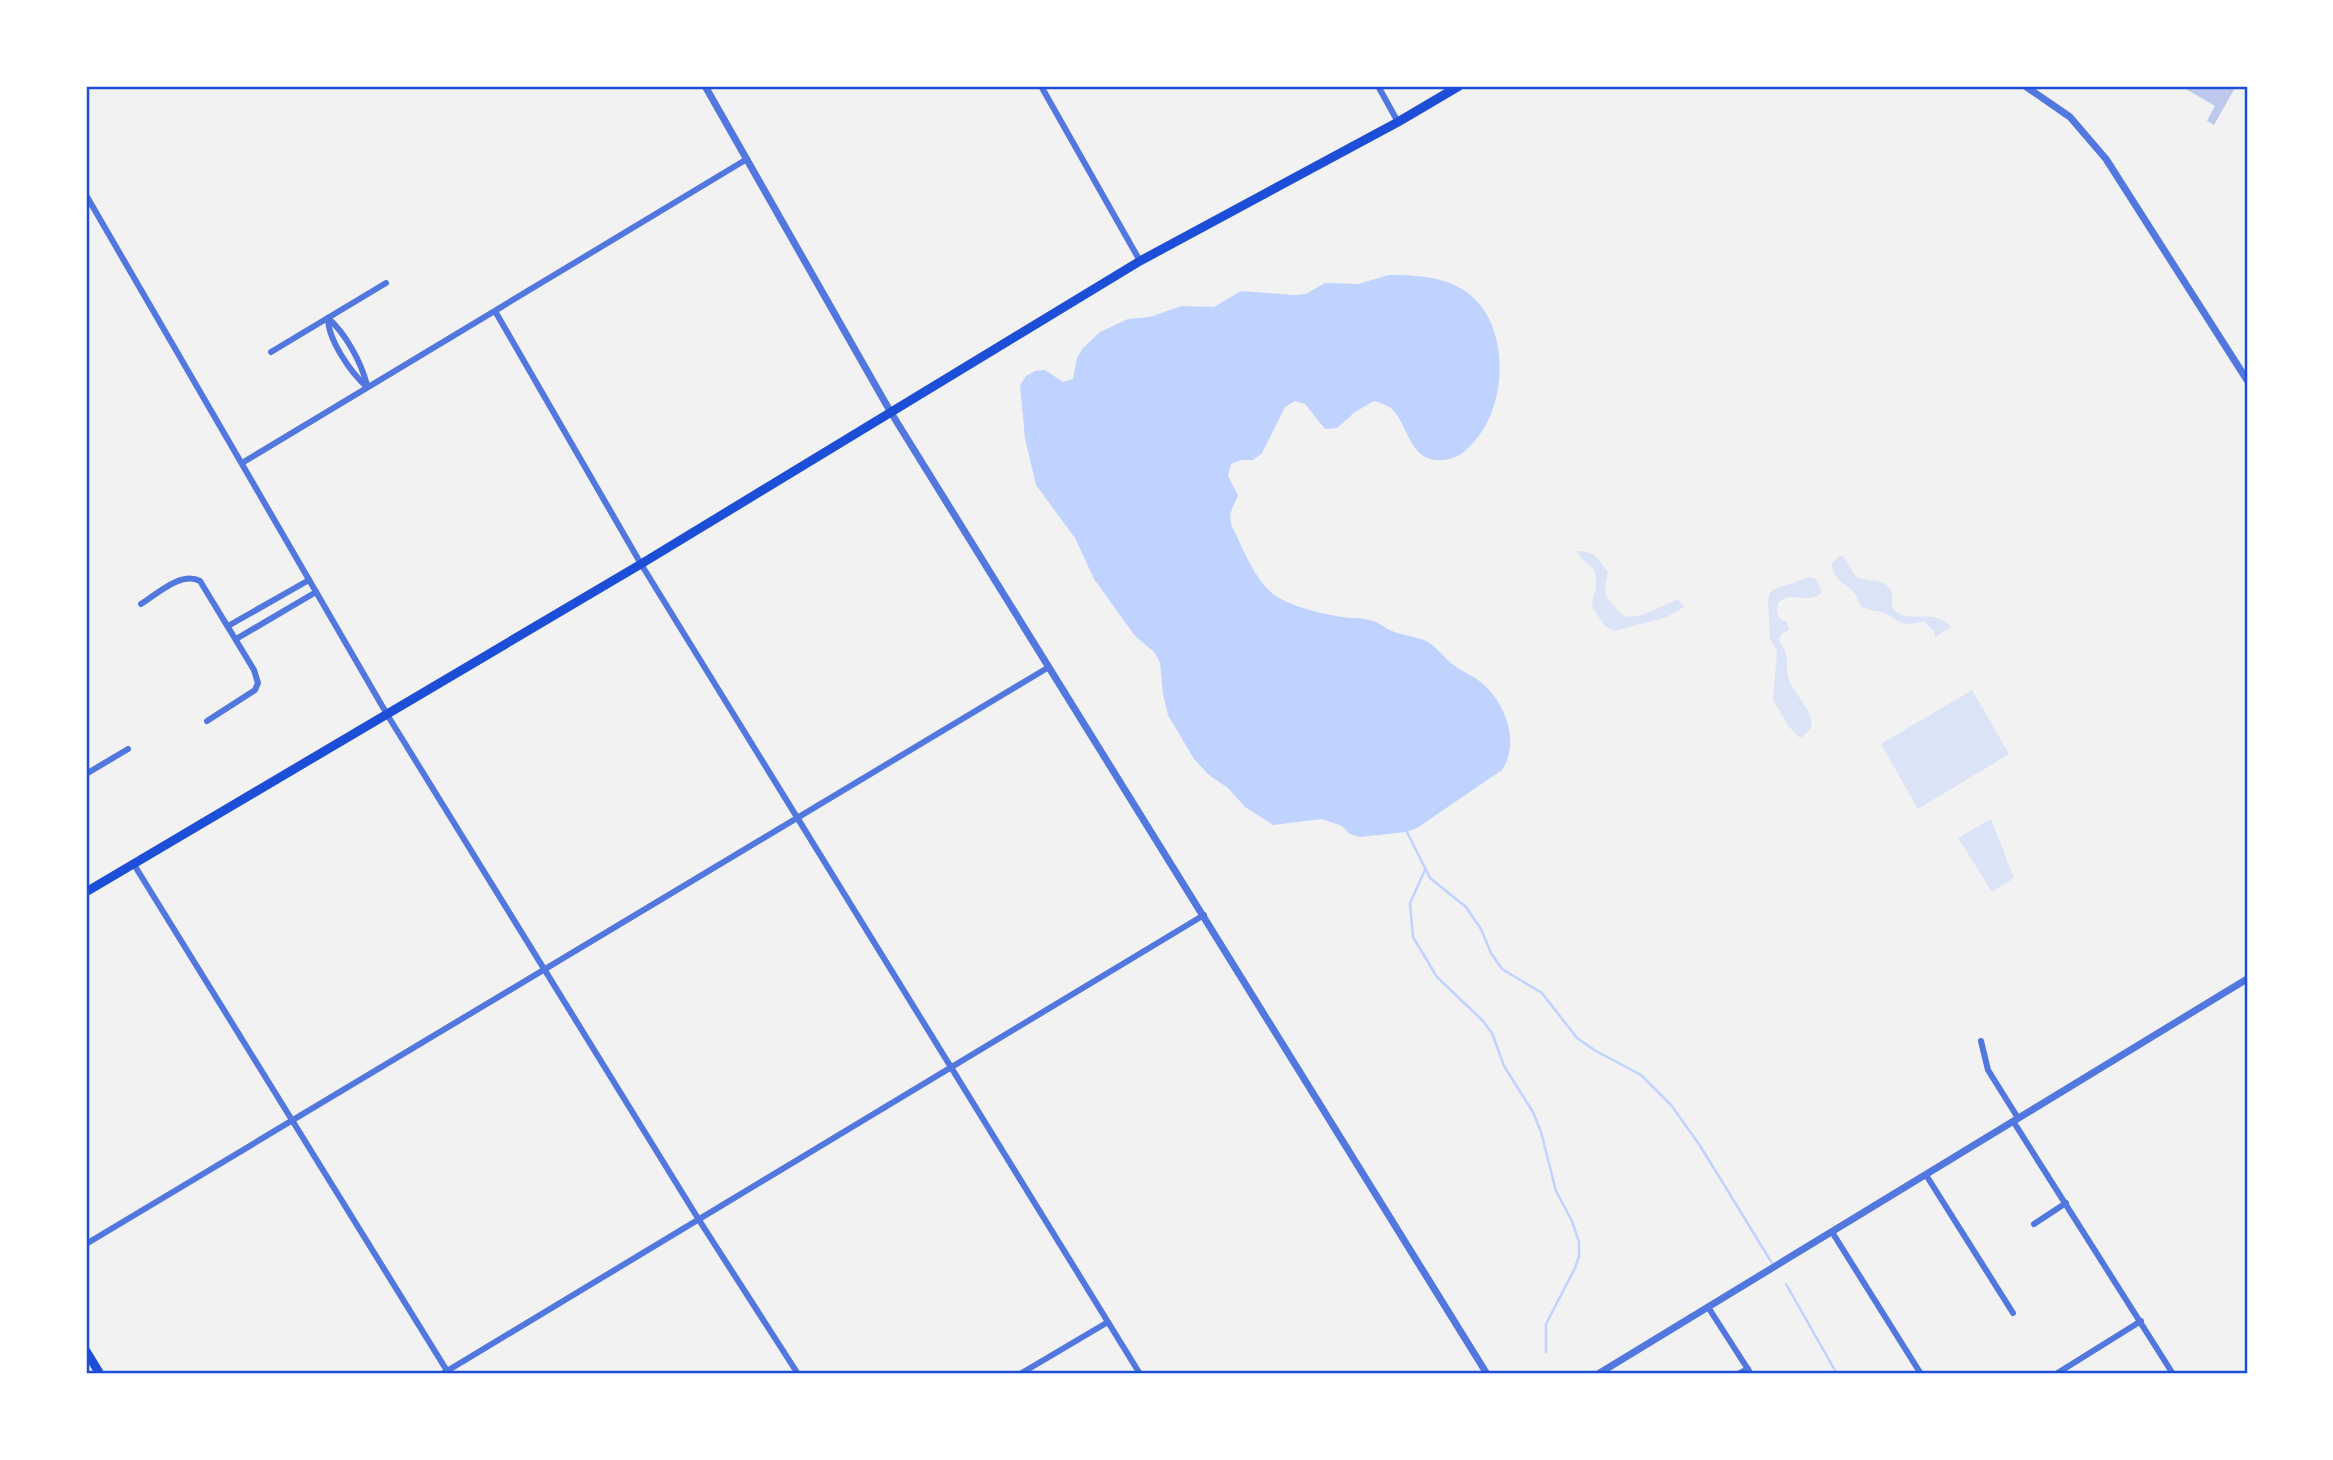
<svg xmlns="http://www.w3.org/2000/svg" width="2333" height="1460" font-family="'Roboto Serif',serif">
  <style>
    .green { fill: #dbe4f7 }
    .water { fill: #bfd3fe }
    .lines { fill: none; stroke-linecap: round; stroke-linejoin: round }
    .stream { stroke: #bfd3fe; stroke-width: 2.5 }
    .building { fill: #bdc9ec }
    .minor { stroke: #5277de; stroke-width: 6 }
    .tertiary { stroke: #5277de; stroke-width: 7 }
    .secondary { stroke: #1d4ed8; stroke-width: 9 }
    .neatline { fill: none; stroke: #1d4ed8; stroke-width: 2.5 }
  </style>
  <rect width="100%" height="100%" fill="#f2f2f2"/>
  <g class="green">
    <path d="M 1577,551 C 1593,550 1600,560 1608,572 L 1605,589 L 1606,596 L 1621,614 L 1627,617 L 1642,615 L 1678,599 L 1684,607 L 1667,617 L 1614,631 L 1605,626 L 1592,607 C 1593,595 1601,578 1592,568 C 1586,561 1580,560 1577,551 Z"/>
    <path d="M 1839,556 L 1843,556 L 1856,577 C 1876,584 1896,576 1892,607 C 1904,627 1933,606 1951,627 L 1935,637 L 1934,631 L 1923,621 C 1898,629 1900,619 1881,612 C 1876,610 1870,611 1864,608 C 1857,604 1860,601 1856,595 C 1847,582 1837,585 1831,565 Z"/>
    <path d="M 1809,577 L 1816,579 L 1822,592 C 1808,606 1792,589 1778,603 L 1777,612 L 1780,619 L 1787,622 L 1789,630 L 1782,633 L 1779,639 C 1781,644 1785,649 1786,654 C 1788,661 1786,670 1788,677 C 1792,696 1830,722 1800,738 L 1789,727 L 1773,700 L 1777,651 L 1770,638 L 1768,600 L 1770,592 L 1777,588 Z"/>
    <path d="M 1972,690 L 2009,754 L 1918,809 L 1881,744 Z"/>
    <path d="M 1991,819 L 2014,878 L 1992,892 L 1958,838 Z"/>
  </g>
  <path class="water" d="M 1389,275 C 1414,275 1440,276 1462,289 C 1510,318 1509,399 1477,438 C 1466,452 1456,461 1437,460 C 1410,459 1408,426 1393,410 C 1388,405 1381,403 1374,401 L 1355,412 L 1337,428 L 1325,429 L 1305,404 L 1295,401 L 1285,407 L 1262,453 L 1253,460 L 1242,460 L 1231,464 L 1228,476 L 1238,495 L 1230,514 L 1231,524 C 1242,546 1255,582 1276,596 C 1295,608 1319,613 1342,617 C 1352,619 1363,617 1373,621 C 1380,623 1385,628 1392,631 C 1404,636 1417,636 1428,642 C 1437,648 1443,656 1451,663 C 1460,671 1473,675 1483,684 C 1506,704 1520,743 1502,770 L 1417,828 L 1406,832 L 1360,837 L 1350,834 L 1342,826 L 1322,819 L 1273,825 L 1245,807 L 1228,788 L 1209,775 L 1194,759 L 1168,715 L 1163,694 L 1160,662 L 1154,652 L 1135,636 L 1094,579 L 1075,538 L 1036,485 L 1025,438 L 1020,385 L 1026,376 L 1035,371 L 1045,370 L 1063,382 L 1073,379 L 1077,358 L 1083,348 L 1100,332 L 1128,319 L 1150,317 L 1181,306 L 1214,307 L 1241,291 L 1295,295 L 1306,294 L 1325,283 L 1358,284 Z"/>
  <g class="lines">
    <g class="stream">
      <path d="M 1407,832 L 1430,878 L 1466,907 L 1481,929 L 1491,953 L 1502,969 L 1542,993 L 1577,1038 L 1596,1051 L 1641,1075 L 1671,1105 L 1699,1144 L 1772,1263"/>
      <path d="M 1425,870 L 1410,903 L 1413,937 L 1437,977 L 1483,1021 L 1492,1033 L 1504,1066 L 1533,1112 L 1541,1132 L 1556,1191 L 1572,1221 L 1579,1242 L 1579,1256 L 1575,1268 L 1546,1324 L 1546,1352"/>
      <path d="M 1786,1284 L 1837,1374"/>
    </g>
  </g>
  <path class="building" d="M 2181,86 L 2236,86 L 2214,125 L 2207,121 L 2215,106 Z"/>
  <g class="lines">
    <g class="minor">
      <path d="M 1041,86 L 1140,261"/>
      <path d="M 1378,86 L 1398,122"/>
      <path d="M 86,195 L 388,716 L 699,1220 L 798,1374"/>
      <path d="M 495,311 L 641,564 L 1140,1374"/>
      <path d="M 328,318 C 328,340 351,373 367,387"/>
      <path d="M 328,318 C 346,334 361,362 367,385"/>
      <path d="M 271,352 L 386,283"/>
      <path d="M 242,463 L 747,159"/>
      <path d="M 141,604 C 157,594 181,571 200,581 L 254,670 L 258,683 L 255,690 L 207,721"/>
      <path d="M 228,626 L 309,580"/>
      <path d="M 236,639 L 316,592"/>
      <path d="M 86,774 L 128,749"/>
      <path d="M 133,863 L 449,1374"/>
      <path d="M 1981,1041 L 1988,1070 L 2018,1118"/>
      <path d="M 2013,1121 L 2173,1374"/>
      <path d="M 1926,1175 L 2013,1313"/>
      <path d="M 2034,1224 L 2066,1203"/>
      <path d="M 1832,1232 L 1921,1374"/>
      <path d="M 86,1244 L 1049,667"/>
      <path d="M 1708,1307 L 1751,1374"/>
      <path d="M 442,1374 L 1204,915"/>
      <path d="M 1020,1374 L 1108,1322"/>
      <path d="M 1738,1374 L 1748,1369"/>
      <path d="M 2056,1374 L 2141,1321"/>
    </g>
    <g class="tertiary">
      <path d="M 705,86 L 890,411 L 1487,1374"/>
      <path d="M 2025,86 L 2070,117 L 2106,159 L 2247,380"/>
      <path d="M 1598,1374 L 2247,979"/>
    </g>
    <g class="secondary">
      <path d="M 86,892 L 641,564 L 1140,261 L 1398,122 L 1459,86"/>
      <path d="M 86,1351 L 100,1374"/>
    </g>
  </g>
  <rect width="2333" height="1460" fill="none" stroke="#ffffff" stroke-width="175"/>
  <rect x="88" y="88" width="2158" height="1284" class="neatline"/>
</svg>
